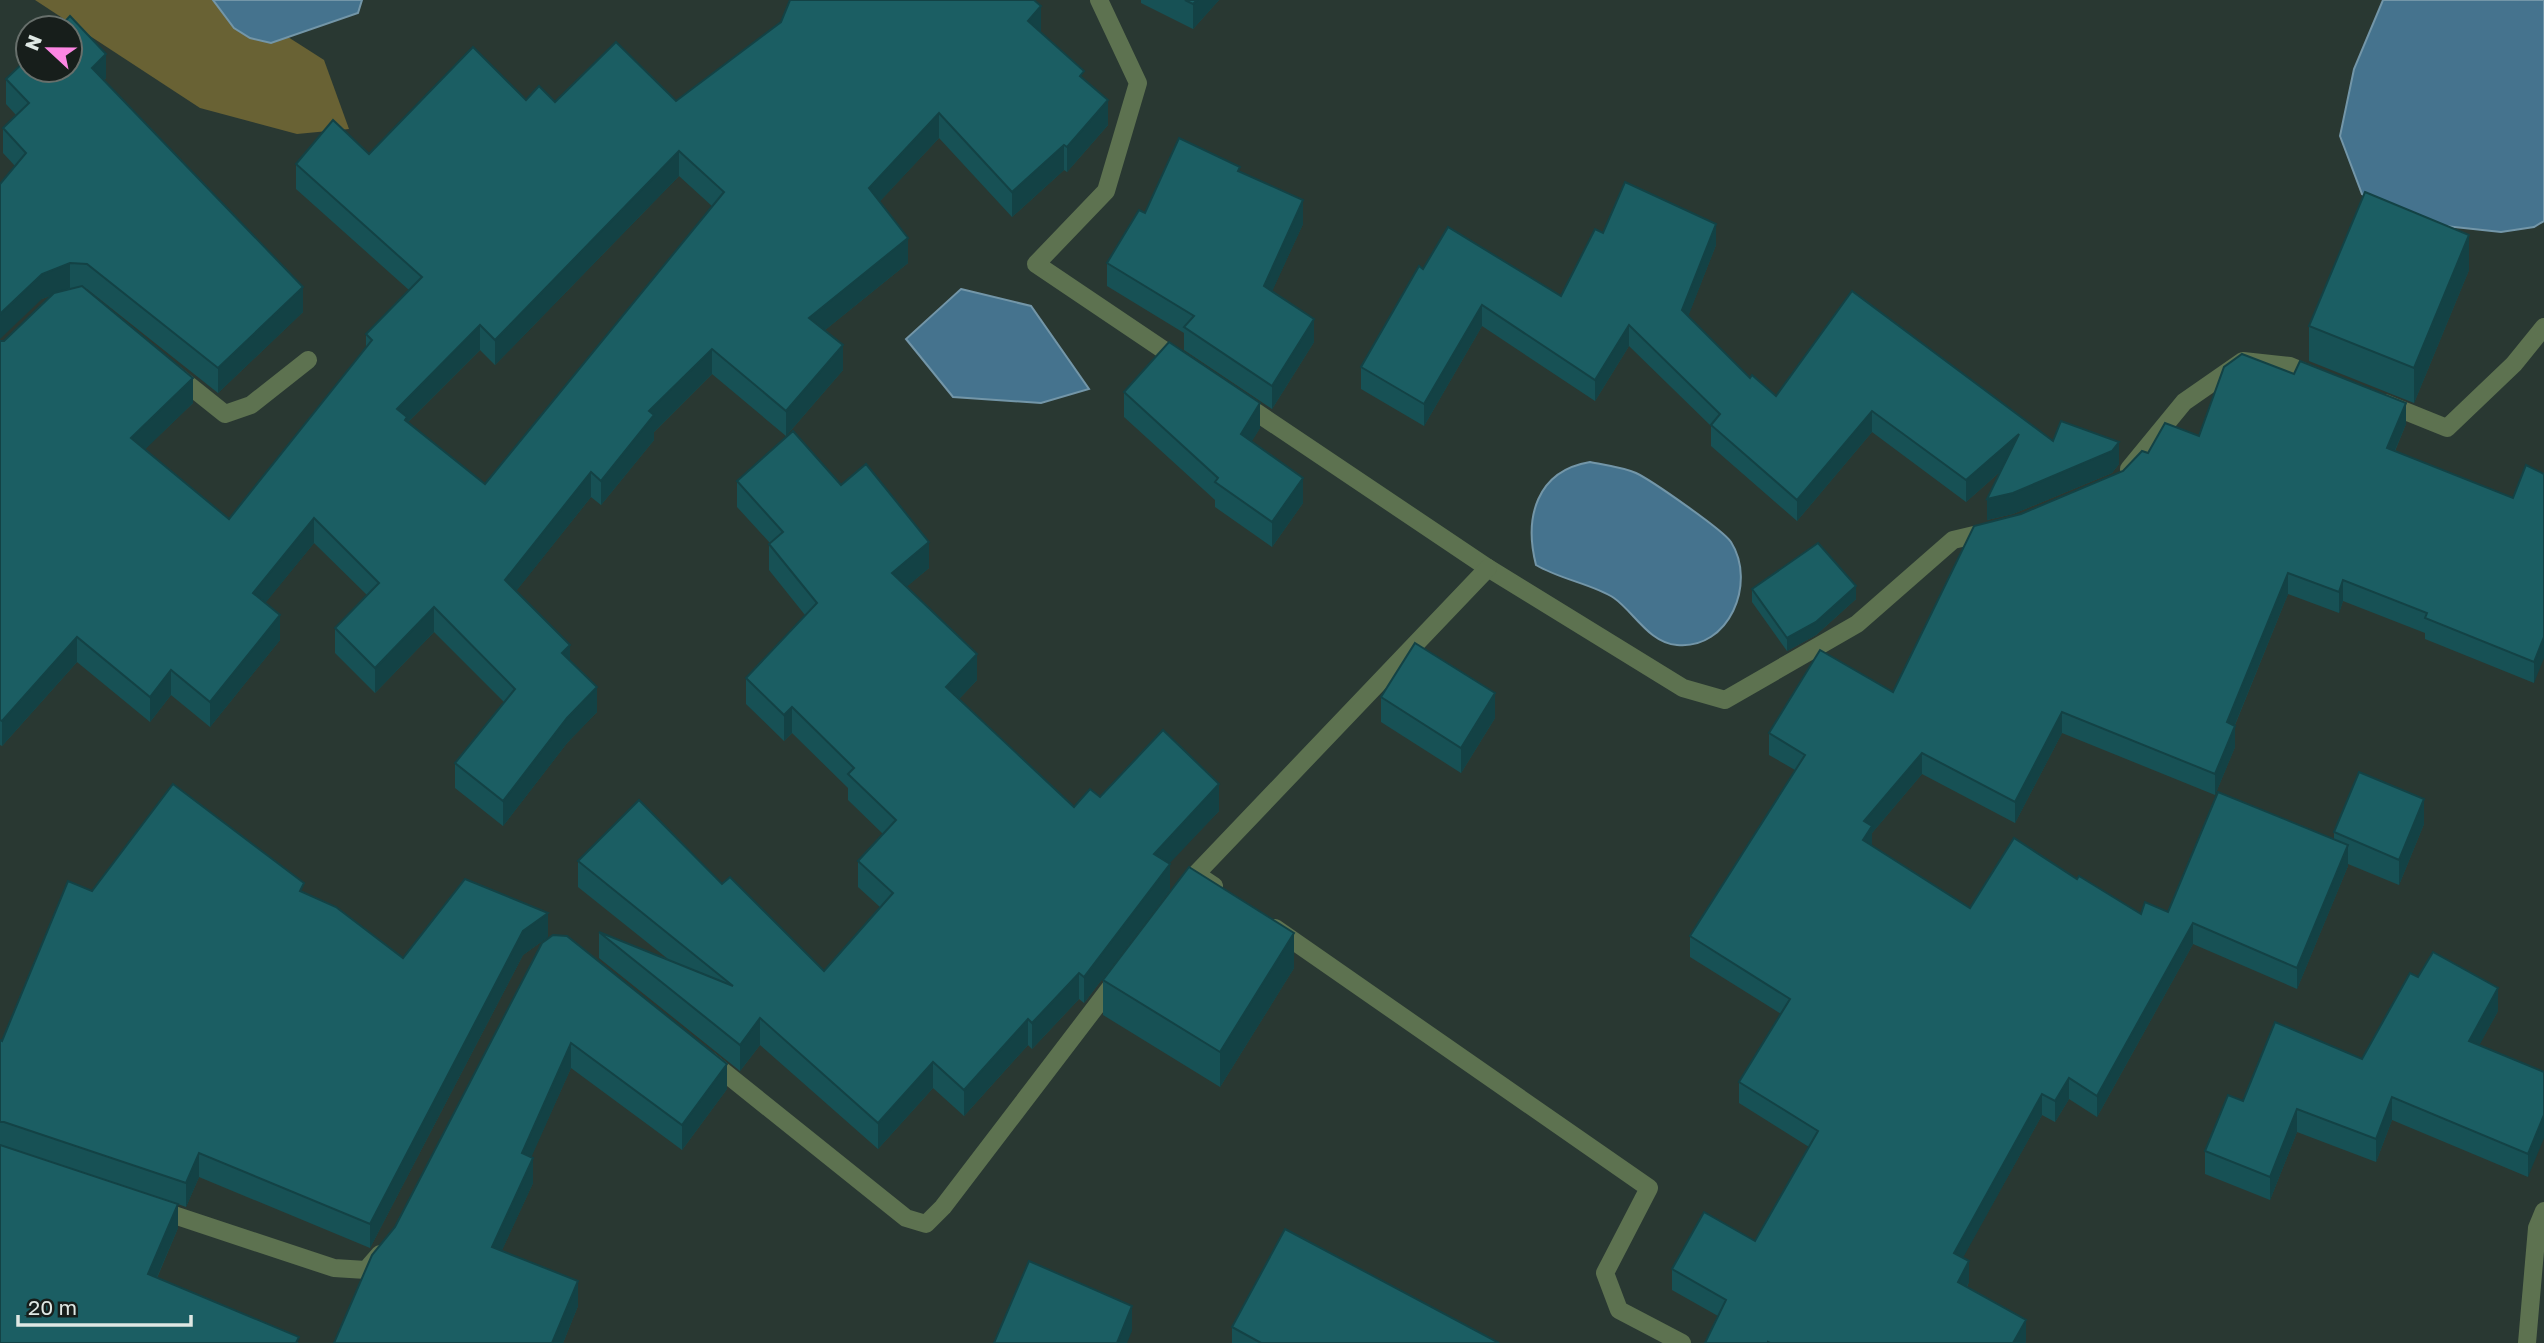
<svg xmlns="http://www.w3.org/2000/svg" width="2544" height="1343" font-family="'Golos Text',sans-serif">
  <style>
    .forest { fill: #696234 }
    .water { fill: #45738e; stroke: #7396a8; stroke-width: 2 }
    .lines { fill: none; stroke-linecap: round; stroke-linejoin: round }
    .minor { stroke: #5d7250; stroke-width: 18 }
    .wall { fill: #175155; fill-rule: evenodd }
    .shaded-wall { fill: #134245 }
    .building { fill: #1b5e63; stroke: #134245; stroke-width: 2; fill-rule: evenodd }
  </style>
  <rect width="100%" height="100%" fill="#293832"/>
  <path class="forest" d="M 35,0 L 230,0 L 324,60 L 349,129 L 297,134 L 200,108 Z"/>
  <g class="water">
    <path d="M 213,0 L 362,0 L 358,13 L 271,43 L 250,38 L 234,28 Z"/>
    <path d="M 2383,0 L 2544,0 L 2544,221 L 2534,227 L 2501,232 L 2408,222 L 2362,194 L 2340,136 L 2354,69 Z"/>
    <path d="M 961,289 L 1031,306 L 1089,389 L 1041,403 L 953,397 L 906,339 Z"/>
    <path d="M 1590,462 C 1604,465 1622,467 1636,473 C 1651,480 1723,530 1731,542 C 1757,583 1729,650 1677,645 C 1649,643 1634,612 1614,598 C 1595,585 1559,579 1536,565 C 1524,518 1536,471 1590,462 Z"/>
  </g>
  <g class="lines">
    <g class="minor">
      <path d="M 1099,0 L 1138,83 L 1106,191 L 1036,264 L 1180,361"/>
      <path d="M 175,374 L 225,414 L 251,405 L 308,360"/>
      <path d="M 1241,402 L 1488,568 L 1683,688 L 1725,700 L 1857,624 L 1953,540 L 1991,531"/>
      <path d="M 2385,403 L 2447,428 L 2514,364 L 2544,327"/>
      <path d="M 2129,469 L 2184,402 L 2243,361 L 2290,366 L 2317,377"/>
      <path d="M 1214,886 L 1196,874 L 1488,568"/>
      <path d="M 1275,928 L 1649,1188 L 1605,1273 L 1619,1310 L 1682,1343"/>
      <path d="M 709,1060 L 906,1218 L 926,1224 L 943,1207 L 1117,979"/>
      <path d="M 156,1209 L 334,1268 L 366,1270 L 380,1254"/>
      <path d="M 2527,1343 L 2537,1228 L 2544,1211"/>
    </g>
  </g>
  <g class="wall">
    <path d="M 1141,0 L 1219,0 L 1193,29 L 1141,3 Z"/>
    <path d="M 1041,31 L 1040,32 L 1084,79 L 1108,125 L 1067,172 L 1064,170 L 1012,217 L 939,138 L 879,202 L 908,263 L 825,330 L 843,370 L 786,436 L 712,374 L 654,432 L 654,440 L 601,505 L 591,497 L 516,591 L 570,661 L 597,712 L 567,743 L 503,826 L 455,788 L 455,763 L 504,702 L 434,632 L 375,693 L 335,653 L 335,628 L 367,595 L 314,543 L 265,603 L 280,640 L 210,727 L 171,695 L 150,722 L 77,662 L 2,746 L 0,745 L 0,341 L 4,341 L 52,295 L 42,299 L 15,166 L 3,153 L 3,128 L 16,115 L 6,104 L 6,79 L 106,78 L 104,80 L 303,312 L 218,393 L 87,289 L 85,289 L 193,403 L 145,449 L 229,519 L 366,348 L 366,334 L 409,290 L 296,189 L 296,164 L 369,154 L 526,100 L 555,102 L 676,101 ZM 679,176 L 713,207 L 485,484 L 408,422 L 480,350 L 495,365 Z"/>
    <path d="M 1240,172 L 1303,224 L 1272,291 L 1314,342 L 1272,409 L 1184,350 L 1184,333 L 1107,286 L 1107,263 L 1145,213 Z"/>
    <path d="M 1603,233 L 1716,245 L 1688,316 L 1750,378 L 1776,396 L 1852,291 L 2053,441 L 2119,464 L 2112,473 L 2013,514 L 1987,520 L 2001,471 L 1966,502 L 1872,432 L 1797,521 L 1711,446 L 1711,426 L 1629,346 L 1595,401 L 1482,326 L 1424,426 L 1361,389 L 1361,367 L 1423,269 L 1561,296 Z"/>
    <path d="M 2469,270 L 2414,403 L 2309,361 L 2309,326 Z"/>
    <path d="M 1124,392 L 1260,428 L 1251,442 L 1303,503 L 1272,547 L 1215,507 L 1215,500 L 1124,417 Z"/>
    <path d="M 2406,424 L 2395,451 L 2513,498 L 2544,474 L 2534,683 L 2425,639 L 2425,633 L 2343,601 L 2339,613 L 2288,594 L 2235,725 L 2235,747 L 2215,795 L 2062,733 L 2015,823 L 1922,774 L 1872,833 L 1872,846 L 1970,908 L 2077,879 L 2141,914 L 2168,912 L 2334,839 L 2334,832 L 2424,824 L 2399,885 L 2348,864 L 2348,866 L 2297,989 L 2193,944 L 2097,1117 L 2069,1099 L 2055,1122 L 2042,1115 L 1963,1257 L 1969,1282 L 1967,1287 L 2026,1341 L 2025,1343 L 1705,1343 L 1718,1316 L 1672,1290 L 1672,1269 L 1755,1241 L 1809,1147 L 1739,1103 L 1739,1082 L 1781,1014 L 1690,957 L 1690,936 L 1795,770 L 1769,755 L 1769,733 L 1893,692 L 2021,514 L 2123,471 L 2148,453 L 2199,436 Z"/>
    <path d="M 737,481 L 841,485 L 929,568 L 906,587 L 977,680 L 959,699 L 1074,807 L 1100,797 L 1219,811 L 1169,863 L 1170,890 L 1084,1003 L 1079,999 L 1032,1049 L 1028,1045 L 964,1116 L 933,1088 L 878,1149 L 760,1045 L 740,1071 L 599,958 L 599,932 L 668,959 L 578,887 L 578,861 L 722,884 L 824,971 L 880,907 L 858,887 L 858,861 L 883,834 L 848,800 L 848,788 L 792,733 L 784,741 L 746,704 L 746,678 L 805,615 L 769,570 L 769,544 L 770,543 L 737,507 Z"/>
    <path d="M 1752,589 L 1856,599 L 1816,635 L 1787,651 L 1752,602 Z"/>
    <path d="M 1381,697 L 1495,718 L 1461,773 L 1381,722 Z"/>
    <path d="M 92,891 L 304,893 L 403,958 L 548,937 L 523,955 L 370,1248 L 199,1177 L 186,1207 L 178,1204 L 178,1228 L 157,1278 L 299,1343 L 0,1343 L 0,1040 L 2,1041 Z"/>
    <path d="M 542,943 L 727,1089 L 682,1150 L 571,1068 L 531,1157 L 533,1183 L 502,1250 L 578,1306 L 563,1343 L 334,1343 Z"/>
    <path d="M 1294,968 L 1220,1087 L 1103,1015 L 1103,980 Z"/>
    <path d="M 2498,1011 L 2479,1045 L 2544,1072 L 2528,1177 L 2392,1120 L 2376,1162 L 2297,1132 L 2270,1200 L 2205,1174 L 2205,1151 L 2243,1101 Z"/>
    <path d="M 1232,1327 L 1499,1343 L 1232,1343 Z"/>
  </g>
  <g class="shaded-wall">
    <path d="M 1197,0 L 1219,0 L 1193,29 L 1193,4 Z"/>
    <path d="M 1041,6 L 1041,31 L 1028,46 L 1028,21 Z"/>
    <path d="M 106,54 L 106,78 L 92,93 L 92,68 Z"/>
    <path d="M 1108,100 L 1108,125 L 1067,172 L 1067,147 Z"/>
    <path d="M 939,113 L 939,138 L 869,213 L 869,188 Z"/>
    <path d="M 1064,145 L 1064,170 L 1012,217 L 1012,192 Z"/>
    <path d="M 679,151 L 679,176 L 495,365 L 495,340 Z"/>
    <path d="M 1303,200 L 1303,224 L 1264,309 L 1264,286 Z"/>
    <path d="M 1716,224 L 1716,245 L 1682,332 L 1682,310 Z"/>
    <path d="M 2469,235 L 2469,270 L 2414,403 L 2414,368 Z"/>
    <path d="M 908,238 L 908,263 L 809,343 L 809,318 Z"/>
    <path d="M 70,263 L 70,288 L 42,299 L 0,339 L 0,314 L 42,274 Z"/>
    <path d="M 303,287 L 303,312 L 218,393 L 218,368 Z"/>
    <path d="M 1482,305 L 1482,326 L 1424,426 L 1424,404 Z"/>
    <path d="M 1314,319 L 1314,342 L 1272,409 L 1272,386 Z"/>
    <path d="M 480,325 L 480,350 L 407,423 L 397,409 Z"/>
    <path d="M 1629,325 L 1629,346 L 1595,401 L 1595,380 Z"/>
    <path d="M 843,345 L 843,370 L 786,436 L 786,411 Z"/>
    <path d="M 712,349 L 712,374 L 654,432 L 654,440 L 601,505 L 601,481 L 649,411 Z"/>
    <path d="M 193,378 L 193,403 L 131,463 L 131,438 Z"/>
    <path d="M 1260,403 L 1260,428 L 1241,459 L 1241,434 Z"/>
    <path d="M 2406,403 L 2406,424 L 2387,469 L 2387,448 Z"/>
    <path d="M 1872,411 L 1872,432 L 1797,521 L 1797,500 Z"/>
    <path d="M 2019,434 L 2019,455 L 1966,502 L 1966,480 Z"/>
    <path d="M 2119,442 L 2119,464 L 2112,473 L 2013,514 L 1987,520 L 1987,499 Z"/>
    <path d="M 591,472 L 591,497 L 505,605 L 505,580 Z"/>
    <path d="M 1303,478 L 1303,503 L 1272,547 L 1272,522 Z"/>
    <path d="M 314,518 L 314,543 L 253,618 L 253,593 Z"/>
    <path d="M 929,542 L 929,568 L 892,599 L 892,573 Z"/>
    <path d="M 2288,573 L 2288,594 L 2227,744 L 2227,722 Z"/>
    <path d="M 2343,580 L 2343,601 L 2339,613 L 2339,592 Z"/>
    <path d="M 1856,586 L 1856,599 L 1816,635 L 1787,651 L 1787,638 Z"/>
    <path d="M 434,607 L 434,632 L 375,693 L 375,668 Z"/>
    <path d="M 280,615 L 280,640 L 210,727 L 210,702 Z"/>
    <path d="M 77,637 L 77,662 L 2,746 L 2,721 Z"/>
    <path d="M 2544,637 L 2544,658 L 2534,683 L 2534,662 Z"/>
    <path d="M 570,645 L 570,670 L 562,653 Z"/>
    <path d="M 977,654 L 977,680 L 946,713 L 946,687 Z"/>
    <path d="M 171,670 L 171,695 L 150,722 L 150,697 Z"/>
    <path d="M 597,687 L 597,712 L 567,743 L 503,826 L 503,801 L 567,718 Z"/>
    <path d="M 1495,693 L 1495,718 L 1461,773 L 1461,748 Z"/>
    <path d="M 792,707 L 792,733 L 784,741 L 784,715 Z"/>
    <path d="M 2062,712 L 2062,733 L 2015,823 L 2015,802 Z"/>
    <path d="M 2235,726 L 2235,747 L 2215,795 L 2215,774 Z"/>
    <path d="M 1922,753 L 1922,774 L 1872,833 L 1872,848 L 1863,840 L 1864,821 Z"/>
    <path d="M 1219,784 L 1219,811 L 1154,880 L 1154,854 Z"/>
    <path d="M 2424,799 L 2424,824 L 2399,885 L 2399,860 Z"/>
    <path d="M 2348,845 L 2348,866 L 2297,989 L 2297,968 Z"/>
    <path d="M 1170,864 L 1170,890 L 1084,1003 L 1084,977 Z"/>
    <path d="M 548,913 L 548,937 L 523,955 L 370,1248 L 370,1224 L 523,931 Z"/>
    <path d="M 2193,923 L 2193,944 L 2097,1117 L 2097,1096 Z"/>
    <path d="M 1294,933 L 1294,968 L 1220,1087 L 1220,1052 Z"/>
    <path d="M 1079,973 L 1079,999 L 1032,1049 L 1032,1023 Z"/>
    <path d="M 2498,988 L 2498,1011 L 2469,1064 L 2469,1041 Z"/>
    <path d="M 760,1018 L 760,1045 L 740,1071 L 740,1045 Z"/>
    <path d="M 1028,1019 L 1028,1045 L 964,1116 L 964,1090 Z"/>
    <path d="M 571,1043 L 571,1068 L 522,1178 L 522,1153 Z"/>
    <path d="M 933,1062 L 933,1088 L 878,1149 L 878,1123 Z"/>
    <path d="M 727,1064 L 727,1089 L 682,1150 L 682,1125 Z"/>
    <path d="M 2069,1078 L 2069,1099 L 2055,1122 L 2055,1101 Z"/>
    <path d="M 2042,1094 L 2042,1115 L 1954,1274 L 1954,1253 Z"/>
    <path d="M 2392,1097 L 2392,1120 L 2376,1162 L 2376,1139 Z"/>
    <path d="M 2297,1109 L 2297,1132 L 2270,1200 L 2270,1177 Z"/>
    <path d="M 2544,1115 L 2544,1138 L 2528,1177 L 2528,1154 Z"/>
    <path d="M 199,1153 L 199,1177 L 186,1207 L 186,1183 Z"/>
    <path d="M 533,1158 L 533,1183 L 492,1272 L 492,1247 Z"/>
    <path d="M 178,1204 L 178,1228 L 148,1298 L 148,1274 Z"/>
    <path d="M 1969,1261 L 1969,1282 L 1958,1303 L 1958,1282 Z"/>
    <path d="M 578,1281 L 578,1306 L 563,1343 L 552,1343 Z"/>
    <path d="M 1132,1306 L 1132,1331 L 1127,1343 L 1117,1343 Z"/>
    <path d="M 2026,1320 L 2026,1341 L 2025,1343 L 2013,1343 Z"/>
  </g>
  <g class="building">
    <path d="M 790,0 L 1034,0 L 1041,6 L 1028,21 L 1084,71 L 1080,76 L 1108,100 L 1067,147 L 1064,145 L 1012,192 L 939,113 L 869,188 L 908,238 L 809,318 L 843,345 L 786,411 L 712,349 L 649,411 L 654,415 L 601,481 L 591,472 L 505,580 L 570,645 L 562,653 L 597,687 L 567,718 L 503,801 L 455,763 L 515,689 L 434,607 L 375,668 L 335,628 L 379,583 L 314,518 L 253,593 L 280,615 L 210,702 L 171,670 L 150,697 L 77,637 L 2,721 L 0,720 L 0,341 L 4,341 L 54,293 L 82,286 L 193,378 L 131,438 L 229,519 L 372,340 L 366,334 L 422,277 L 296,164 L 333,120 L 369,154 L 473,47 L 526,100 L 539,86 L 555,102 L 616,42 L 676,101 L 781,22 ZM 679,151 L 724,192 L 485,484 L 405,420 L 407,417 L 397,409 L 480,325 L 495,340 Z"/>
    <path d="M 1185,0 L 1197,0 L 1193,4 Z"/>
    <path d="M 70,16 L 106,54 L 92,68 L 303,287 L 218,368 L 87,264 L 70,263 L 42,274 L 0,314 L 0,184 L 26,153 L 3,128 L 29,103 L 6,79 L 28,58 L 28,70 L 70,70 L 70,28 L 59,28 Z"/>
    <path d="M 1179,138 L 1240,167 L 1238,171 L 1303,200 L 1264,286 L 1314,319 L 1272,386 L 1184,327 L 1194,316 L 1107,263 L 1139,210 L 1145,213 Z"/>
    <path d="M 1625,182 L 1716,224 L 1682,310 L 1750,378 L 1752,375 L 1776,396 L 1852,291 L 2053,441 L 2061,421 L 2119,442 L 2112,451 L 2013,493 L 1987,499 L 2019,434 L 1966,480 L 1872,411 L 1797,500 L 1711,425 L 1720,414 L 1629,325 L 1595,380 L 1482,305 L 1424,404 L 1361,367 L 1419,266 L 1423,269 L 1448,227 L 1561,296 L 1595,229 L 1603,233 Z"/>
    <path d="M 2365,192 L 2469,235 L 2414,368 L 2309,326 Z"/>
    <path d="M 1169,342 L 1260,403 L 1241,434 L 1303,478 L 1272,522 L 1215,482 L 1218,478 L 1124,392 Z"/>
    <path d="M 2242,354 L 2294,374 L 2300,361 L 2406,403 L 2387,448 L 2513,498 L 2526,465 L 2544,474 L 2544,637 L 2534,662 L 2425,618 L 2427,613 L 2343,580 L 2339,592 L 2288,573 L 2227,722 L 2235,726 L 2215,774 L 2062,712 L 2015,802 L 1922,753 L 1864,821 L 1872,826 L 1863,840 L 1970,908 L 2014,838 L 2077,879 L 2079,876 L 2141,914 L 2145,902 L 2168,912 L 2218,792 L 2348,845 L 2297,968 L 2193,923 L 2097,1096 L 2069,1078 L 2055,1101 L 2042,1094 L 1954,1253 L 1969,1261 L 1958,1282 L 2026,1320 L 2013,1343 L 1770,1343 L 1768,1342 L 1768,1343 L 1705,1343 L 1726,1300 L 1672,1269 L 1704,1212 L 1755,1241 L 1818,1131 L 1739,1082 L 1790,999 L 1690,936 L 1805,755 L 1769,733 L 1820,650 L 1893,692 L 1974,526 L 2021,514 L 2123,471 L 2142,451 L 2148,453 L 2165,423 L 2199,436 L 2224,367 Z"/>
    <path d="M 793,431 L 841,485 L 866,464 L 929,542 L 892,573 L 977,654 L 946,687 L 1074,807 L 1090,789 L 1100,797 L 1163,730 L 1219,784 L 1154,854 L 1170,864 L 1084,977 L 1079,973 L 1032,1023 L 1028,1019 L 964,1090 L 933,1062 L 878,1123 L 760,1018 L 740,1045 L 599,932 L 733,986 L 578,861 L 639,800 L 722,884 L 730,877 L 824,971 L 893,893 L 858,861 L 896,820 L 848,774 L 854,768 L 792,707 L 784,715 L 746,678 L 817,603 L 769,544 L 783,532 L 737,481 Z"/>
    <path d="M 1818,543 L 1856,586 L 1816,622 L 1787,638 L 1752,589 Z"/>
    <path d="M 1415,643 L 1495,693 L 1461,748 L 1381,697 Z"/>
    <path d="M 2359,772 L 2424,799 L 2399,860 L 2334,832 Z"/>
    <path d="M 173,784 L 304,883 L 300,891 L 336,907 L 403,958 L 465,879 L 548,913 L 523,931 L 370,1224 L 199,1153 L 186,1183 L 4,1122 L 0,1122 L 0,1040 L 2,1041 L 68,881 L 92,891 Z"/>
    <path d="M 1189,867 L 1294,933 L 1220,1052 L 1103,980 Z"/>
    <path d="M 553,935 L 567,936 L 727,1064 L 682,1125 L 571,1043 L 522,1153 L 533,1158 L 492,1247 L 578,1281 L 552,1343 L 334,1343 L 372,1255 L 395,1227 L 542,943 Z"/>
    <path d="M 2433,952 L 2498,988 L 2469,1041 L 2544,1072 L 2544,1115 L 2528,1154 L 2392,1097 L 2376,1139 L 2297,1109 L 2270,1177 L 2205,1151 L 2228,1095 L 2243,1101 L 2275,1022 L 2362,1059 L 2410,973 L 2418,977 Z"/>
    <path d="M 0,1145 L 178,1204 L 148,1274 L 299,1337 L 296,1343 L 0,1343 Z"/>
    <path d="M 1285,1229 L 1499,1343 L 1261,1343 L 1232,1327 Z"/>
    <path d="M 1029,1261 L 1132,1306 L 1117,1343 L 994,1343 Z"/>
  </g>
  <g transform="translate(49 49) rotate(292)"><circle r="33" fill="#171e1b" stroke="#676f6b" stroke-width="2"/>
  <path d="M0-5L12 26L0 18L-12 26Z" fill="#fc86e3"/>
  <text y="-10" font-size="19" font-weight="bold" text-anchor="middle" fill="#dfe8e4">N</text>
  </g>
  <path d="M18 1315v10h173v-10" fill="none" stroke="#dfe8e4" stroke-width="3.5"/>
  <text x="28" y="1315" font-size="21" fill="#dfe8e4" stroke="#171e1b" stroke-width="5" paint-order="stroke">20 m</text>
</svg>
